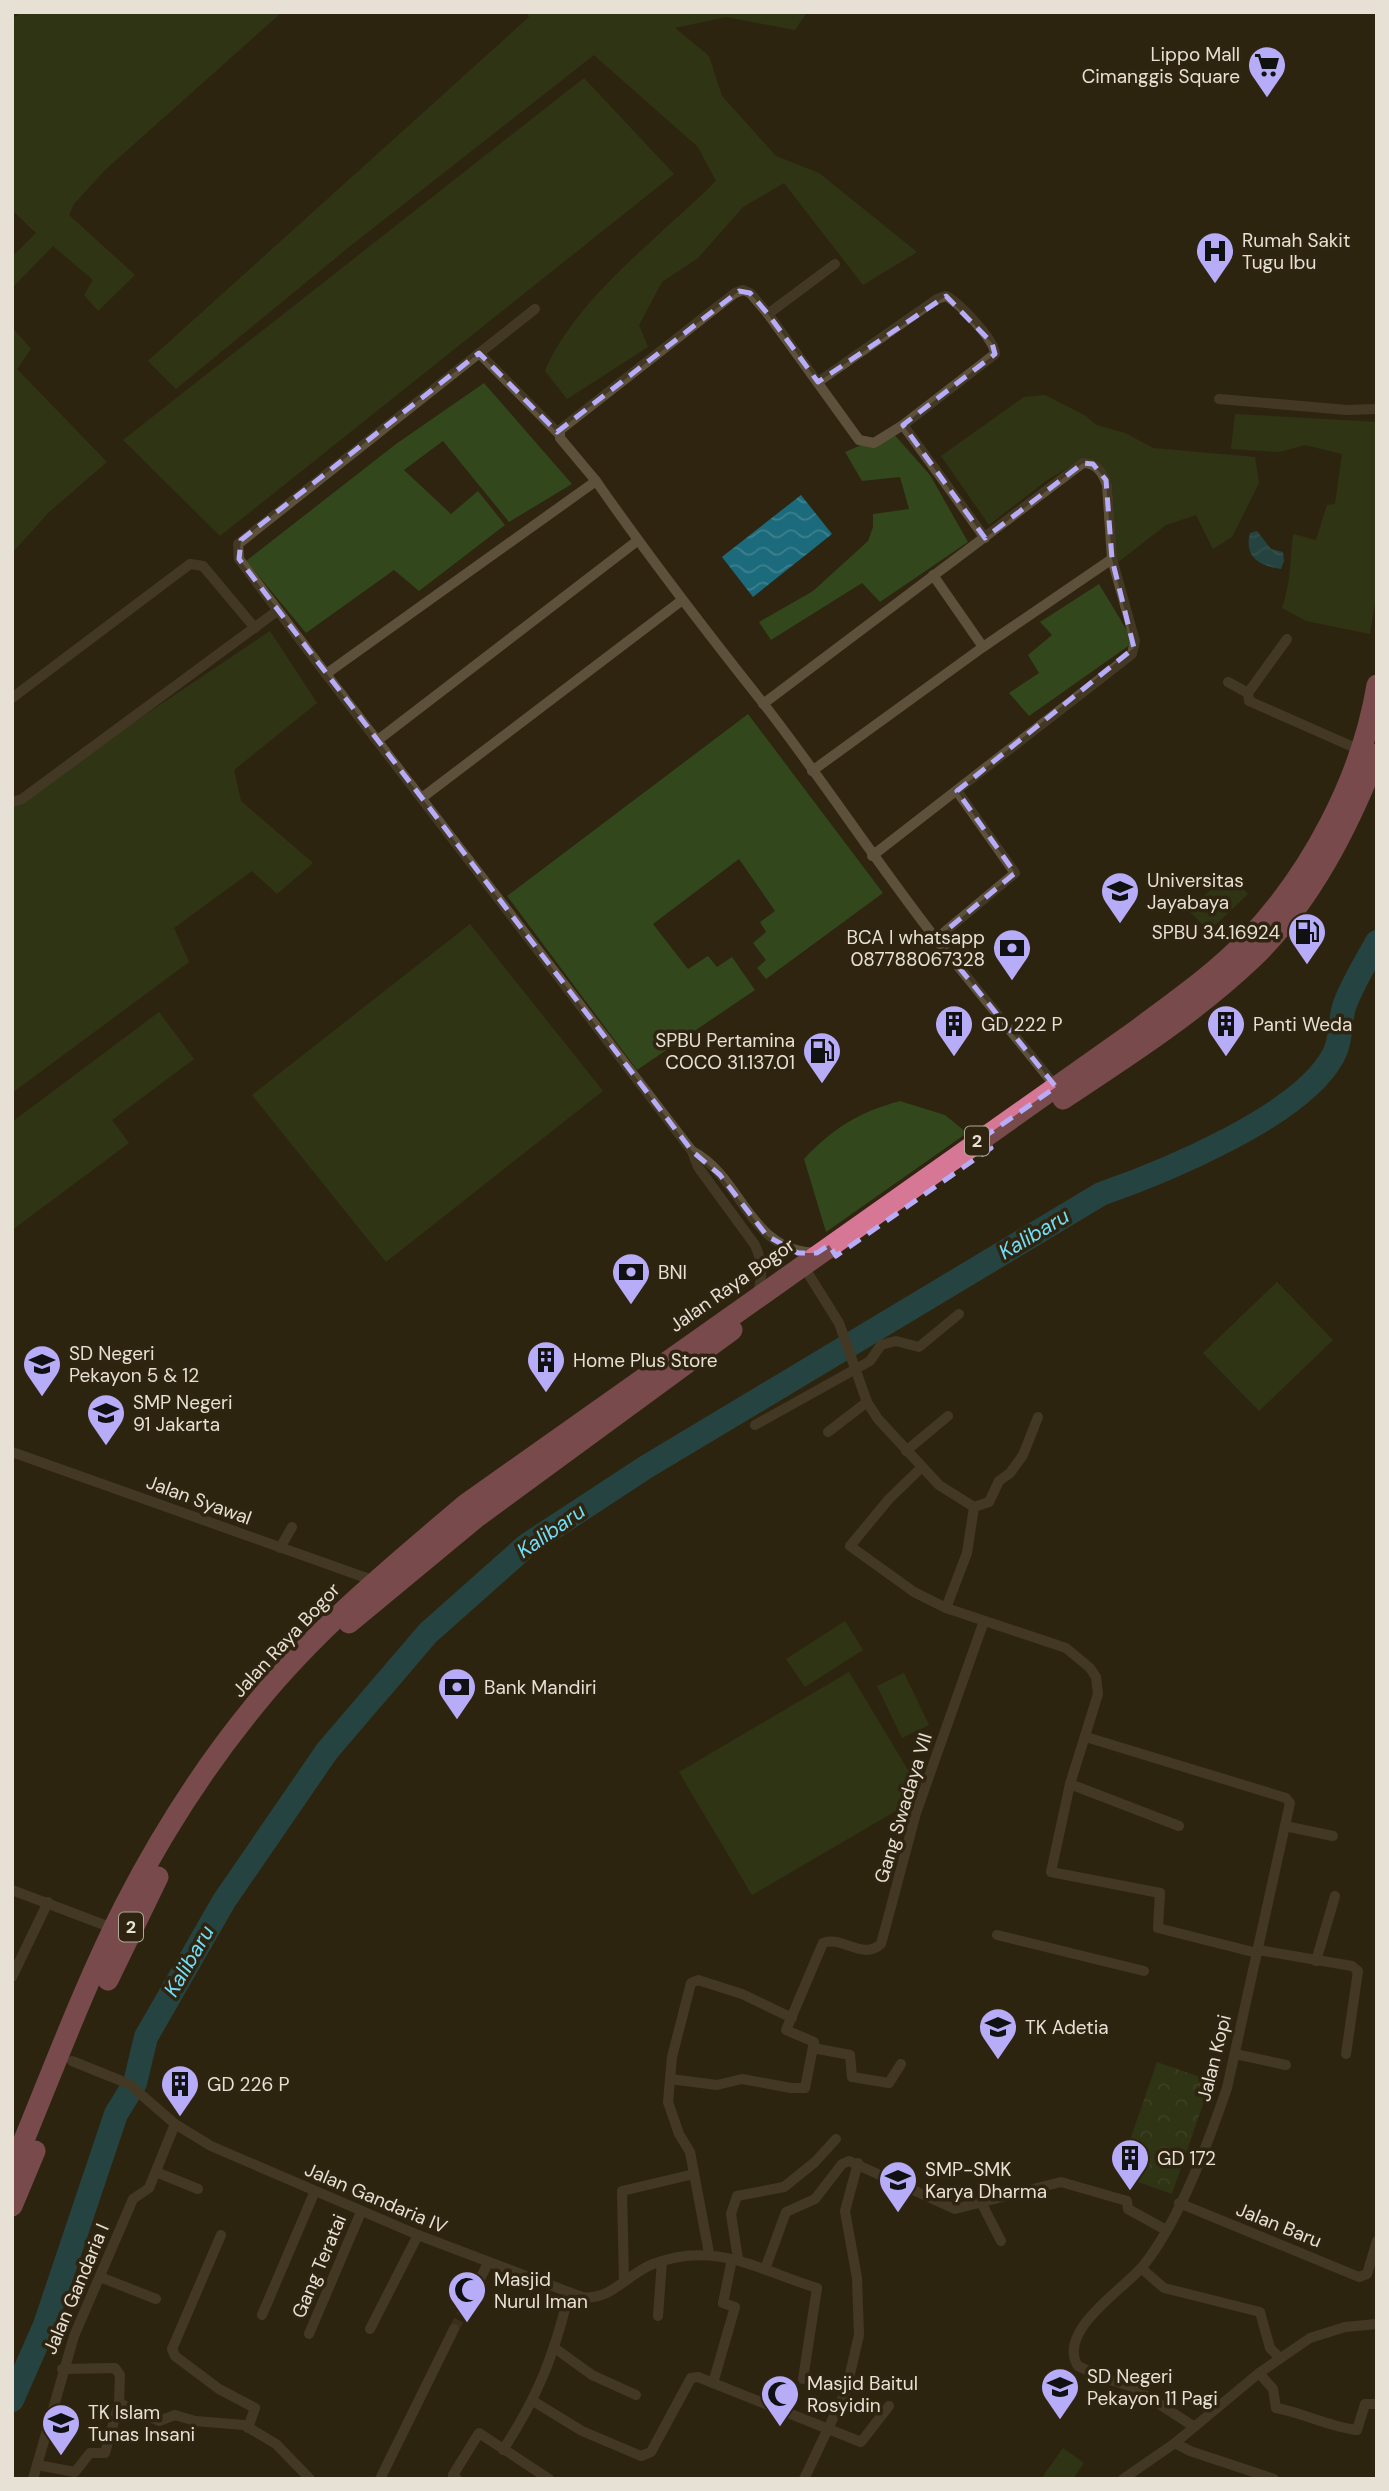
<svg xmlns="http://www.w3.org/2000/svg" width="1389" height="2491" font-family="'DM Sans',sans-serif">
  <style>
    .green { fill: #32471b }
    .park { fill: url(#park-crowns) }
    .water { fill: url(#water-waves) }
    .lines { fill: none; stroke-linecap: round; stroke-linejoin: round }
    .river { stroke: #1c6b7c; stroke-width: 24 }
    .street-tunnel { stroke: #4a402d; stroke-width: 10; stroke-dasharray: 10 5; stroke-linecap: butt }
    .street { stroke: #5d513c; stroke-width: 10 }
    .highway { stroke: #d67895; stroke-width: 21 }
    .marked { fill: none; stroke: #b6acf8; stroke-width: 5; stroke-dasharray: 14 9; stroke-linejoin: round }
    .labels { text-anchor: middle; dominant-baseline: central; stroke-width: 7; stroke-linejoin: round; paint-order: stroke }
    .shield { fill: #2e2410; stroke: #b0a899; stroke-width: 2 }
    .shield-label { font-size: 18px; font-weight: bold; fill: #e7e0d4 }
    .poi-label { font-size: 19px; fill: #e7e0d4; stroke: #2e2410; text-anchor: start }
    .street-label { font-size: 19px; fill: #e7e0d4; stroke: #2e2410 }
    .water-label { font-size: 21px; font-style: italic; fill: #70def9; stroke: #2e2410 }
  </style>
  <defs>
    <pattern id="park-crowns" width="20" height="18" patternUnits="userSpaceOnUse" patternTransform="scale(1.75)"><rect width="20" height="18" fill="#32471b"/><path d="M2 6a3 3 0 1 1 6 0M12 15a3 3 0 1 1 6 0" fill="none" stroke="#50613b"/></pattern>
    <pattern id="water-waves" width="16" height="10" patternUnits="userSpaceOnUse" patternTransform="scale(1.75)"><rect width="16" height="10" fill="#1c6b7c"/><path d="M0 5q4-4 8 0t8 0" fill="none" stroke="#3d808e"/></pattern>
  </defs>
  <rect width="100%" height="100%" fill="#2e2410"/>
  <g class="green">
    <path d="M 24,12 L 282,12 L 104,171 L 74,204 L 69,215 L 135,275 L 98,311 L 84,295 L 93,280 L 53,246 L 12,288 L 12,257 L 36,233 L 12,210 L 12,18 Z"/>
    <path d="M 526,12 L 807,12 L 795,30 L 726,17 L 675,28 L 709,56 L 722,96 L 776,156 L 819,173 L 917,252 L 863,285 L 784,183 L 743,207 L 698,258 L 662,282 L 639,325 L 648,347 L 567,399 L 545,371 C 575,299 661,236 716,181 L 698,147 L 594,55 L 349,247 L 176,389 L 148,361 L 529,17 Z"/>
    <path d="M 584,78 L 674,174 L 220,536 L 123,440 Z"/>
    <path d="M 12,327 L 31,349 L 17,369 L 107,462 L 49,512 L 12,553 Z"/>
    <path d="M 484,383 L 572,484 L 509,522 L 443,441 L 404,470 L 451,514 L 478,491 L 505,525 L 419,591 L 394,570 L 306,633 L 246,561 L 396,444 Z"/>
    <path d="M 1045,395 L 1086,416 L 1096,425 L 1125,433 L 1153,448 L 1255,457 L 1259,483 L 1232,537 L 1213,549 L 1196,515 L 1166,525 L 1117,563 L 1112,482 L 1098,467 L 1074,464 L 1046,481 L 989,525 L 941,456 L 1024,397 Z"/>
    <path d="M 1235,414 L 1377,422 L 1377,592 L 1370,634 L 1306,621 L 1282,608 C 1291,583 1290,560 1293,534 L 1316,540 L 1327,505 L 1335,504 L 1342,454 L 1305,445 L 1279,452 L 1231,449 Z"/>
    <path d="M 892,432 L 930,475 L 968,542 L 880,602 L 862,583 L 771,640 L 759,622 L 813,591 L 868,541 L 873,527 L 873,514 L 909,509 L 900,477 L 862,481 L 845,452 Z"/>
    <path d="M 1099,584 L 1134,642 L 1029,716 L 1009,693 L 1039,673 L 1028,655 L 1052,635 L 1040,622 Z"/>
    <path d="M 270,631 L 317,703 L 234,770 L 241,801 L 313,863 L 277,894 L 252,871 L 174,928 L 189,962 L 12,1093 L 12,804 Z"/>
    <path d="M 748,714 L 883,893 L 766,979 L 757,968 L 766,960 L 753,943 L 766,932 L 760,922 L 775,911 L 739,859 L 653,924 L 688,969 L 708,956 L 717,967 L 732,957 L 755,990 L 637,1070 L 507,896 Z"/>
    <path d="M 1228,873 L 1248,894 L 1209,931 L 1189,911 Z"/>
    <path d="M 470,924 L 603,1091 L 386,1262 L 252,1095 Z"/>
    <path d="M 159,1012 L 194,1059 L 112,1120 L 129,1143 L 12,1230 L 12,1122 Z"/>
    <path d="M 900,1101 L 945,1115 L 967,1133 L 826,1232 L 804,1159 C 833,1128 859,1112 900,1101 Z"/>
    <path d="M 1277,1282 L 1333,1340 L 1259,1411 L 1203,1353 Z"/>
    <path d="M 845,1621 L 863,1650 L 805,1687 L 786,1659 Z"/>
    <path d="M 849,1672 L 923,1795 L 752,1895 L 679,1772 Z"/>
    <path d="M 904,1673 L 929,1725 L 902,1738 L 877,1686 Z"/>
    <path d="M 1063,2448 L 1084,2463 L 1073,2479 L 1041,2479 Z"/>
  </g>
  <path class="park" d="M 1157,2062 L 1211,2081 L 1172,2194 L 1118,2175 Z"/>
  <g class="water">
    <path d="M 801,495 L 832,534 L 753,597 L 722,557 Z"/>
    <path d="M 1257,531 L 1271,549 L 1283,552 L 1284,561 L 1281,569 C 1259,566 1244,557 1250,533 Z"/>
  </g>
  <g class="lines">
    <path class="river" d="M 12,2400 L 45,2325 L 116,2114 L 135,2083 L 146,2037 L 224,1901 L 327,1751 L 428,1633 L 527,1545 L 646,1467 L 1101,1194 C 1164,1172 1301,1116 1333,1056 C 1342,1041 1339,1020 1345,1004 C 1353,983 1366,962 1377,942"/>
    <path class="street-tunnel" d="M 454,2329 L 466,2307"/>
    <g class="street">
      <path d="M 835,264 L 768,314 L 859,440 L 874,443 L 903,425"/>
      <path d="M 479,353 L 559,434"/>
      <path d="M 818,382 L 937,299 L 946,296 C 959,303 995,340 995,354 L 903,425 L 985,538"/>
      <path d="M 1219,399 L 1347,410 L 1377,409"/>
      <path d="M 596,481 L 560,438 L 560,430 L 735,293 L 743,290 L 750,293 L 768,314"/>
      <path d="M 933,575 L 983,647"/>
      <path d="M 1287,639 L 1248,693 L 1249,701 L 1360,750"/>
      <path d="M 326,674 L 239,559 L 238,544 L 535,309"/>
      <path d="M 1228,682 L 1248,693"/>
      <path d="M 12,698 L 190,564 L 203,566 L 255,628"/>
      <path d="M 763,704 L 1083,463 C 1097,463 1103,473 1107,485 L 1112,559 L 1135,641 L 1132,654 L 872,856"/>
      <path d="M 378,740 L 637,541"/>
      <path d="M 812,771 L 983,647 L 1112,559"/>
      <path d="M 957,791 L 1015,873 L 936,939 L 1057,1088"/>
      <path d="M 423,797 L 681,601"/>
      <path d="M 12,802 L 22,799 L 277,611"/>
      <path d="M 692,1151 C 744,1178 748,1252 817,1253"/>
      <path d="M 809,1275 L 839,1323 L 867,1402 L 878,1419 L 939,1485 L 974,1507"/>
      <path d="M 757,1295 C 763,1276 763,1263 755,1245 L 698,1167 L 692,1151 L 326,674 L 596,481 C 649,557 705,630 763,703 C 823,780 876,862 936,939"/>
      <path d="M 755,1425 L 870,1361 L 881,1345 L 896,1341 L 919,1347 L 959,1314"/>
      <path d="M 828,1432 L 867,1402"/>
      <path d="M 906,1451 L 948,1416"/>
      <path d="M 12,1452 L 375,1581"/>
      <path d="M 921,1468 L 889,1499 L 850,1546 L 914,1592 L 946,1608 L 1066,1648 L 1090,1668 L 1096,1677 L 1098,1694 L 1070,1784 L 1051,1872 L 1160,1893 L 1158,1928 L 1257,1953"/>
      <path d="M 974,1507 L 989,1502 L 999,1481 L 1010,1473 L 1023,1455 L 1038,1417"/>
      <path d="M 280,1548 L 292,1527"/>
      <path d="M 946,1608 L 967,1553 L 974,1507"/>
      <path d="M 1086,1737 L 1286,1798 L 1290,1803 L 1227,2088 C 1208,2143 1180,2220 1143,2266 C 1124,2289 1056,2331 1078,2366 L 1101,2377 L 1133,2387 L 1193,2426"/>
      <path d="M 1070,1784 L 1179,1826"/>
      <path d="M 1285,1826 L 1333,1836"/>
      <path d="M 12,1890 L 115,1929"/>
      <path d="M 997,1935 L 1144,1971"/>
      <path d="M 1258,1950 L 1352,1966 L 1358,1971 L 1346,2054"/>
      <path d="M 1316,1961 L 1335,1896"/>
      <path d="M 12,1977 L 48,1902"/>
      <path d="M 813,2048 L 850,2055 L 852,2077 L 889,2083 L 901,2064"/>
      <path d="M 1235,2054 L 1286,2065"/>
      <path d="M 72,2061 L 129,2084 L 175,2124 L 211,2146 L 418,2235 L 582,2297 C 611,2301 627,2274 653,2264 C 714,2240 759,2270 817,2288 L 803,2379"/>
      <path d="M 670,2079 L 717,2085 L 742,2079 L 791,2088 L 805,2088 L 814,2042 L 786,2030 L 823,1943 C 842,1935 862,1961 881,1944 L 916,1813 L 984,1621"/>
      <path d="M 156,2172 L 198,2189"/>
      <path d="M 1179,2203 L 1359,2277 L 1367,2274 L 1377,2241"/>
      <path d="M 982,2204 L 1001,2241"/>
      <path d="M 221,2235 L 172,2349 L 175,2356 L 219,2389 L 255,2408 L 248,2428"/>
      <path d="M 709,2253 L 690,2152 L 679,2134 L 668,2102 L 672,2057 L 691,1983 L 698,1980 L 742,1994 L 792,2018"/>
      <path d="M 738,2259 L 731,2214 L 737,2196 L 784,2187 L 815,2162 L 836,2139"/>
      <path d="M 1141,2268 L 1164,2288 L 1260,2312 L 1270,2348 L 1280,2358"/>
      <path d="M 765,2269 L 786,2212 L 815,2199 L 842,2164 L 849,2161 L 955,2209 L 1061,2182 L 1127,2201 L 1128,2209 L 1166,2230"/>
      <path d="M 100,2277 L 156,2299"/>
      <path d="M 624,2281 L 622,2191 L 694,2174"/>
      <path d="M 466,2307 L 488,2263"/>
      <path d="M 262,2315 L 315,2191"/>
      <path d="M 658,2316 L 662,2261"/>
      <path d="M 370,2329 L 418,2235"/>
      <path d="M 309,2334 L 361,2212"/>
      <path d="M 556,2349 L 592,2375 L 636,2395"/>
      <path d="M 62,2369 L 115,2368 L 120,2375 L 119,2403 L 159,2421 L 175,2415 L 195,2421 L 244,2425 L 276,2444 L 310,2479"/>
      <path d="M 1259,2373 L 1273,2389 L 1276,2408 C 1304,2413 1329,2427 1357,2430 L 1365,2404 L 1377,2404"/>
      <path d="M 713,2383 L 735,2307 L 723,2303 L 732,2259"/>
      <path d="M 533,2401 L 582,2431 L 641,2456 L 651,2452 L 691,2378 L 698,2377 L 861,2442 L 889,2406"/>
      <path d="M 1175,2443 L 1190,2451 L 1274,2479"/>
      <path d="M 503,2450 C 538,2396 554,2356 569,2293"/>
      <path d="M 37,2465 L 75,2472 L 90,2453 L 105,2453 L 119,2403"/>
      <path d="M 33,2479 L 74,2336 L 133,2199 L 149,2188 L 175,2124"/>
      <path d="M 380,2479 L 454,2329"/>
      <path d="M 457,2479 L 453,2475 L 479,2433 L 549,2479"/>
      <path d="M 804,2479 L 846,2391 L 859,2335 L 857,2278 L 845,2211 L 858,2163"/>
      <path d="M 1123,2479 L 1175,2443 L 1259,2373 L 1310,2338 L 1345,2327 L 1377,2324"/>
    </g>
    <g class="highway">
      <path d="M 1063,1099 C 1128,1056 1195,1013 1252,959 C 1310,903 1348,828 1377,754"/>
      <path d="M 349,1623 L 477,1517 L 732,1330"/>
      <path d="M 108,1980 L 158,1877"/>
      <path d="M 12,2169 C 49,2081 82,1990 125,1905 C 161,1835 205,1766 255,1705 C 316,1629 392,1567 466,1504 L 1138,1029 C 1175,1001 1213,975 1245,942 C 1311,875 1362,777 1377,685"/>
      <path d="M 12,2206 L 35,2151"/>
    </g>
  </g>
  <path d="M0 0H1389V2491H0ZM 739,291 L 750,293 L 768,314 L 818,382 L 946,296 L 992,343 L 995,354 L 903,425 L 985,538 L 1083,463 L 1093,464 L 1106,480 L 1112,559 L 1134,648 L 957,791 L 1015,873 L 936,939 L 1056,1087 L 984,1137 L 991,1148 L 836,1256 L 829,1245 L 817,1253 L 798,1253 L 767,1236 L 720,1175 L 692,1151 L 239,559 L 241,540 L 479,353 L 557,432 Z" fill="#2e2410" fill-opacity=".55" fill-rule="evenodd"/>
  <path class="marked" d="M 739,291 L 750,293 L 768,314 L 818,382 L 946,296 L 992,343 L 995,354 L 903,425 L 985,538 L 1083,463 L 1093,464 L 1106,480 L 1112,559 L 1134,648 L 957,791 L 1015,873 L 936,939 L 1056,1087 L 984,1137 L 991,1148 L 836,1256 L 829,1245 L 817,1253 L 798,1253 L 767,1236 L 720,1175 L 692,1151 L 239,559 L 241,540 L 479,353 L 557,432 Z"/>
  <defs>
    <symbol id="supermarket-pin" viewBox="-11 -11 22 30"><path d="M0 17L-7.5 6A9.5 9.5 0 1 1 7.5 6Z" fill="#b6acf8" stroke="#2e2410"/><path d="M-6-5.5h2.5l.6 2H6L4.5 2H-2.5L-4.4-4H-6ZM-1.5 3.2a1.3 1.3 0 1 0 .1 0ZM3 3.2a1.3 1.3 0 1 0 .1 0Z" fill="#111"/></symbol>
    <symbol id="hospital-pin" viewBox="-11 -11 22 30"><path d="M0 17L-7.5 6A9.5 9.5 0 1 1 7.5 6Z" fill="#b6acf8" stroke="#2e2410"/><path d="M-5-5h3v3.5h4V-5h3V5h-3V1.5h-4V5h-3Z" fill="#111"/></symbol>
    <symbol id="university-pin" viewBox="-11 -11 22 30"><path d="M0 17L-7.5 6A9.5 9.5 0 1 1 7.5 6Z" fill="#b6acf8" stroke="#2e2410"/><path d="M0-5L7-2L0 1L-7-2ZM-4 1L0 2.5L4 1V4Q0 6-4 4Z" fill="#111"/></symbol>
    <symbol id="fuel-pin" viewBox="-11 -11 22 30"><path d="M0 17L-7.5 6A9.5 9.5 0 1 1 7.5 6Z" fill="#b6acf8" stroke="#2e2410"/><path d="M-5.5-6h7V0h2V4h1.3V-2.5L3-4.5l.8-.8L6-3V5H2.5V1h-1V6h-7ZM-4.2-4.7v3.2H.2V-4.7Z" fill="#111"/></symbol>
    <symbol id="bank-pin" viewBox="-11 -11 22 30"><path d="M0 17L-7.5 6A9.5 9.5 0 1 1 7.5 6Z" fill="#b6acf8" stroke="#2e2410"/><path d="M-6-4H6V4H-6ZM0-2.3a2.3 2.3 0 1 0 0 4.6a2.3 2.3 0 1 0 0-4.6Z" fill="#111"/></symbol>
    <symbol id="building-pin" viewBox="-11 -11 22 30"><path d="M0 17L-7.5 6A9.5 9.5 0 1 1 7.5 6Z" fill="#b6acf8" stroke="#2e2410"/><path d="M-4-6H4V6H1V3H-1V6H-4ZM-2.5-4.3h1.7v1.8h-1.7ZM.8-4.3h1.7v1.8H.8ZM-2.5-1h1.7V.8h-1.7ZM.8-1h1.7V.8H.8Z" fill="#111"/></symbol>
    <symbol id="school-pin" viewBox="-11 -11 22 30"><path d="M0 17L-7.5 6A9.5 9.5 0 1 1 7.5 6Z" fill="#b6acf8" stroke="#2e2410"/><path d="M0-5L7-2L0 1L-7-2ZM-4 1L0 2.5L4 1V4Q0 6-4 4Z" fill="#111"/></symbol>
    <symbol id="mosque-pin" viewBox="-11 -11 22 30"><path d="M0 17L-7.5 6A9.5 9.5 0 1 1 7.5 6Z" fill="#b6acf8" stroke="#2e2410"/><path d="M3.5-4.9A6 6 0 1 0 3.5 4.9A5 5 0 1 1 3.5-4.9Z" fill="#111"/></symbol>
  </defs>
  <g fill-rule="evenodd">
    <use href="#supermarket-pin" x="1245" y="43" width="44" height="60"/>
    <use href="#hospital-pin" x="1193" y="229" width="44" height="60"/>
    <use href="#university-pin" x="1098" y="869" width="44" height="60"/>
    <use href="#fuel-pin" x="1285" y="910" width="44" height="60"/>
    <use href="#bank-pin" x="990" y="926" width="44" height="60"/>
    <use href="#building-pin" x="932" y="1002" width="44" height="60"/>
    <use href="#building-pin" x="1204" y="1002" width="44" height="60"/>
    <use href="#fuel-pin" x="800" y="1029" width="44" height="60"/>
    <use href="#bank-pin" x="609" y="1250" width="44" height="60"/>
    <use href="#building-pin" x="524" y="1338" width="44" height="60"/>
    <use href="#school-pin" x="20" y="1342" width="44" height="60"/>
    <use href="#school-pin" x="84" y="1391" width="44" height="60"/>
    <use href="#bank-pin" x="435" y="1665" width="44" height="60"/>
    <use href="#school-pin" x="976" y="2005" width="44" height="60"/>
    <use href="#building-pin" x="158" y="2062" width="44" height="60"/>
    <use href="#building-pin" x="1108" y="2136" width="44" height="60"/>
    <use href="#school-pin" x="876" y="2158" width="44" height="60"/>
    <use href="#mosque-pin" x="445" y="2268" width="44" height="60"/>
    <use href="#school-pin" x="1038" y="2365" width="44" height="60"/>
    <use href="#mosque-pin" x="758" y="2372" width="44" height="60"/>
    <use href="#school-pin" x="39" y="2401" width="44" height="60"/>
  </g>
  <g class="labels">
    <g class="shield">
      <rect x="965" y="1126.5" width="24" height="29" rx="5"/>
      <rect x="119" y="1912.5" width="24" height="29" rx="5"/>
    </g>
    <g class="shield-label">
      <text x="977" y="1141">2</text>
      <text x="131" y="1927">2</text>
    </g>
    <g class="poi-label">
      <text x="1240" y="54" text-anchor="end">Lippo Mall<tspan x="1240" dy="22">Cimanggis Square</tspan></text>
      <text x="1242" y="240">Rumah Sakit<tspan x="1242" dy="22">Tugu Ibu</tspan></text>
      <text x="1147" y="880">Universitas<tspan x="1147" dy="22">Jayabaya</tspan></text>
      <text x="1280" y="932" text-anchor="end">SPBU 34.16924</text>
      <text x="985" y="937" text-anchor="end">BCA I whatsapp<tspan x="985" dy="22">087788067328</tspan></text>
      <text x="981" y="1024">GD 222 P</text>
      <text x="1253" y="1024">Panti Weda</text>
      <text x="795" y="1040" text-anchor="end">SPBU Pertamina<tspan x="795" dy="22">COCO 31.137.01</tspan></text>
      <text x="658" y="1272">BNI</text>
      <text x="69" y="1353">SD Negeri<tspan x="69" dy="22">Pekayon 5 &amp; 12</tspan></text>
      <text x="573" y="1360">Home Plus Store</text>
      <text x="133" y="1402">SMP Negeri<tspan x="133" dy="22">91 Jakarta</tspan></text>
      <text x="484" y="1687">Bank Mandiri</text>
      <text x="1025" y="2027">TK Adetia</text>
      <text x="207" y="2084">GD 226 P</text>
      <text x="1157" y="2158">GD 172</text>
      <text x="925" y="2169">SMP-SMK<tspan x="925" dy="22">Karya Dharma</tspan></text>
      <text x="494" y="2279">Masjid<tspan x="494" dy="22">Nurul Iman</tspan></text>
      <text x="1087" y="2376">SD Negeri<tspan x="1087" dy="22">Pekayon 11 Pagi</tspan></text>
      <text x="807" y="2383">Masjid Baitul<tspan x="807" dy="22">Rosyidin</tspan></text>
      <text x="88" y="2412">TK Islam<tspan x="88" dy="22">Tunas Insani</tspan></text>
    </g>
    <g class="street-label">
      <text transform="translate(732 1285) rotate(-35)">Jalan Raya Bogor</text>
      <text transform="translate(199 1500) rotate(20)">Jalan Syawal</text>
      <text transform="translate(286 1640) rotate(-47)">Jalan Raya Bogor</text>
      <text transform="translate(903 1808) rotate(-73)">Gang Swadaya VII</text>
      <text transform="translate(1214 2058) rotate(-76)">Jalan Kopi</text>
      <text transform="translate(376 2198) rotate(23)">Jalan Gandaria IV</text>
      <text transform="translate(1279 2225) rotate(22)">Jalan Baru</text>
      <text transform="translate(319 2266) rotate(-67)">Gang Teratai</text>
      <text transform="translate(76 2289) rotate(-67)">Jalan Gandaria I</text>
    </g>
    <g class="water-label">
      <text transform="translate(1034 1234) rotate(-31)">Kalibaru</text>
      <text transform="translate(551 1531) rotate(-35)">Kalibaru</text>
      <text transform="translate(189 1961) rotate(-60)">Kalibaru</text>
    </g>
  </g>
  <rect width="1389" height="2491" fill="none" stroke="#e7e0d4" stroke-width="28"/>
</svg>
